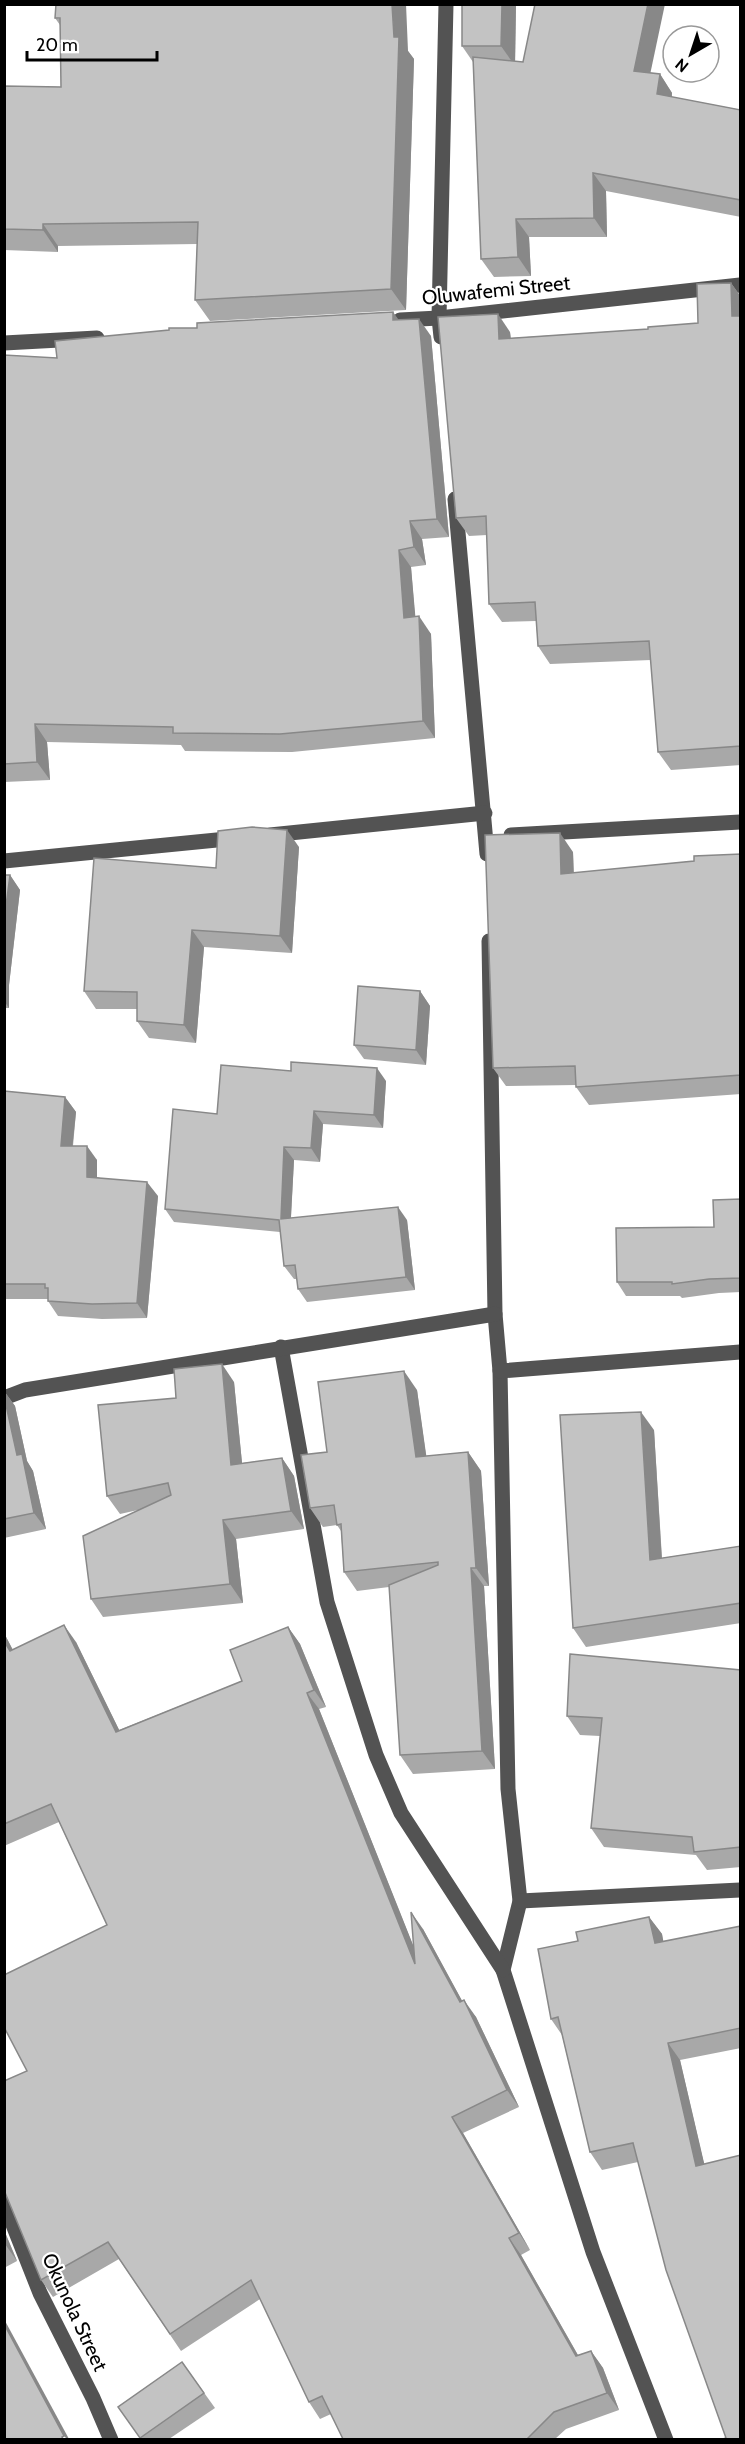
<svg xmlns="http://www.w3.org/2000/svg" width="745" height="2444" font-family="Cabin,sans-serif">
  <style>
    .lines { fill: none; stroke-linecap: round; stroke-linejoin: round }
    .minor { stroke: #535353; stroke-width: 15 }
    .wall { fill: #a8a8a8 }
    .shaded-wall { fill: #888 }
    .building { fill: #c3c3c3; stroke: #888; stroke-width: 1.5 }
    .labels { text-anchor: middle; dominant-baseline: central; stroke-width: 4.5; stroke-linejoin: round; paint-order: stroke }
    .street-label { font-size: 20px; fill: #000; stroke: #fff }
  </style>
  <rect width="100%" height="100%" fill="#fff"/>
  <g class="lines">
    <g class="minor">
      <path d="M 400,320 L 439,318 L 740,285"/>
      <path d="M 441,337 L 439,318 L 446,4"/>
      <path d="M 4,343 L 97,338"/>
      <path d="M 455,499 L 487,854"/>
      <path d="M 270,835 L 485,813"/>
      <path d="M 511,835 L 740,822"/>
      <path d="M 4,861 L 237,838"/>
      <path d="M 489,941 L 495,1314 L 500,1371 L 508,1789 L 520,1901 L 503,1970 L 593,2252 L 666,2440"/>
      <path d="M 281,1347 L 327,1602 L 376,1755 L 401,1813 L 503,1970"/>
      <path d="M 500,1371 L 740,1352"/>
      <path d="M 4,1398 L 25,1390 L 495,1314"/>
      <path d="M 520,1901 L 740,1890"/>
      <path d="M 4,2202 L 40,2293 L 93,2398 L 111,2440"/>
    </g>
  </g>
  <g class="wall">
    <path d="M 516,4 L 515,62 L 660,74 L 672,93 L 672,97 L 741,110 L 741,217 L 606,191 L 607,237 L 529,237 L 531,276 L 494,277 L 481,259 L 473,62 L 462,46 Z"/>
    <path d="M 55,18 L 408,51 L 414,59 L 406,310 L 210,321 L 195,300 L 197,244 L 58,246 L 58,252 L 4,250 L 4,86 L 61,87 L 60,25 Z"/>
    <path d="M 731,283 L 741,297 L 741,765 L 671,770 L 658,752 L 651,660 L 550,664 L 538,646 L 536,621 L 502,622 L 489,604 L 487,535 L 469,536 L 456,518 L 510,332 L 511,338 L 648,329 L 698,323 Z"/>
    <path d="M 393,312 L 398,320 L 431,336 L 449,537 L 422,539 L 426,565 L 411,567 L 415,617 L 431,634 L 435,738 L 292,752 L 185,751 L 181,745 L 47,742 L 50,780 L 4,782 L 4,355 L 57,358 L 197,328 Z"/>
    <path d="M 299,847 L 292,953 L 204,947 L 196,1043 L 149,1038 L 137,1021 L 137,1009 L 96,1009 L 84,991 L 216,868 Z"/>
    <path d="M 573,852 L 574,873 L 694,861 L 741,854 L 741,1094 L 589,1105 L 576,1087 L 576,1085 L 506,1086 L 493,1068 Z"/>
    <path d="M 4,875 L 10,875 L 20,890 L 9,985 L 9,1008 L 4,1008 Z"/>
    <path d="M 420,991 L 430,1006 L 426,1065 L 364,1059 L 354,1045 Z"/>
    <path d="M 291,1071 L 386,1081 L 383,1128 L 323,1124 L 320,1162 L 294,1160 L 291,1218 L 407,1220 L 415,1290 L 307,1302 L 298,1289 L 297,1279 L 294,1279 L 284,1266 L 280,1232 L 174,1222 L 165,1209 L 217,1114 Z"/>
    <path d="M 4,1091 L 65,1097 L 76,1112 L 73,1146 L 97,1160 L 97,1177 L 158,1196 L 147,1318 L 102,1319 L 58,1316 L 48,1301 L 48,1299 L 4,1299 Z"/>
    <path d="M 741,1199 L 741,1292 L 719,1293 L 682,1298 L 680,1296 L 626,1296 L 617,1282 L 714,1227 Z"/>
    <path d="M 234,1382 L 242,1463 L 282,1458 L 294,1476 L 304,1529 L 236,1539 L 243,1603 L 103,1617 L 91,1599 L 138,1510 L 120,1514 L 107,1496 L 176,1398 Z"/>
    <path d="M 417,1390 L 426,1456 L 468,1452 L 481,1471 L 489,1586 L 484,1586 L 495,1769 L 413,1774 L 400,1755 L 389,1587 L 357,1591 L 344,1572 L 341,1531 L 337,1525 L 323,1527 L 310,1508 L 327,1452 Z"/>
    <path d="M 4,1391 L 15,1406 L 27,1461 L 33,1471 L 46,1529 L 4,1538 Z"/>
    <path d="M 654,1430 L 662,1558 L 741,1546 L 741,1623 L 586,1647 L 573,1628 Z"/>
    <path d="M 288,1627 L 300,1644 L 326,1707 L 319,1709 L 414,1948 L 423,1929 L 462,2001 L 476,2017 L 519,2107 L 463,2133 L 530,2250 L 521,2255 L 578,2355 L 591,2351 L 603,2368 L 619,2410 L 566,2429 L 555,2439 L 343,2439 L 331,2414 L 320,2419 L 309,2402 L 260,2299 L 181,2351 L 119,2259 L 53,2297 L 41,2280 L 6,2193 L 4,2193 L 4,2081 L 27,2071 L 107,1925 L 59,1822 L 4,1846 L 4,1633 L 13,1650 L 76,1642 L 119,1730 L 242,1681 Z"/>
    <path d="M 741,1670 L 741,1867 L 707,1870 L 696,1855 L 604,1847 L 591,1828 L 600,1736 L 580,1735 L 567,1716 Z"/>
    <path d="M 649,1917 L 662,1934 L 663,1942 L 741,1926 L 741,2048 L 680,2060 L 704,2164 L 726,2438 L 638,2162 L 602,2170 L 590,2152 L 562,2035 L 551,2019 L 578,1941 Z"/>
    <path d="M 4,2230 L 17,2261 L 4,2268 Z"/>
    <path d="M 182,2362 L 215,2408 L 169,2439 L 141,2439 L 118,2407 Z"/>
  </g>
  <g class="shaded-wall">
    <path d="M 392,4 L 406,4 L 408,51 L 414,59 L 406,310 L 391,289 L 394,37 Z"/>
    <path d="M 502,4 L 516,4 L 515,66 L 501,46 Z"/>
    <path d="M 648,4 L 665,4 L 647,89 L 634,71 Z"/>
    <path d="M 660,74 L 672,93 L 670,112 L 657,94 Z"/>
    <path d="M 593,173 L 606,191 L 607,237 L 594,218 Z"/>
    <path d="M 516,219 L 529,237 L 531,276 L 518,257 Z"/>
    <path d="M 43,224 L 58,246 L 58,252 L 43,230 Z"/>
    <path d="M 731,283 L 741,297 L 741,328 L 732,316 Z"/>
    <path d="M 393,312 L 406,330 L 393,320 Z"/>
    <path d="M 498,314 L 510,332 L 512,357 L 499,339 Z"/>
    <path d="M 419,319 L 431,336 L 449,537 L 437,519 Z"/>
    <path d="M 410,521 L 422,539 L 426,565 L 414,547 Z"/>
    <path d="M 399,550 L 411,567 L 417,635 L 404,618 Z"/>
    <path d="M 419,616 L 431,634 L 435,738 L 423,721 Z"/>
    <path d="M 35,724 L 47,742 L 50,780 L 37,762 Z"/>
    <path d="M 287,830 L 299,847 L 292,953 L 280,936 Z"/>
    <path d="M 560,833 L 573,852 L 574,893 L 561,874 Z"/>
    <path d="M 10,875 L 20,890 L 9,985 L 9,1008 L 4,1001 L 4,921 Z"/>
    <path d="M 192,930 L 204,947 L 196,1043 L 184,1025 Z"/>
    <path d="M 420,991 L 430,1006 L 426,1065 L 416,1050 Z"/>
    <path d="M 377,1068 L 386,1081 L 383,1128 L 374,1115 Z"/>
    <path d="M 65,1097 L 76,1112 L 71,1160 L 61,1146 Z"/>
    <path d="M 314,1111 L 323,1124 L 320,1162 L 311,1148 Z"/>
    <path d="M 87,1146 L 97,1160 L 97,1191 L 87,1177 Z"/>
    <path d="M 284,1147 L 294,1160 L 290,1233 L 281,1219 Z"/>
    <path d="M 147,1182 L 158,1196 L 147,1318 L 137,1303 Z"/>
    <path d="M 398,1207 L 407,1220 L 415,1290 L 406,1277 Z"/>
    <path d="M 222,1364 L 234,1382 L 244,1483 L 231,1465 Z"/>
    <path d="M 404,1371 L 417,1390 L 429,1475 L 416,1457 Z"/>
    <path d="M 4,1391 L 15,1406 L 27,1461 L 33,1471 L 46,1529 L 34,1513 L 17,1455 L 4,1396 Z"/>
    <path d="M 641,1412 L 654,1430 L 663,1579 L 650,1560 Z"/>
    <path d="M 468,1452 L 481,1471 L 489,1586 L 476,1568 Z"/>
    <path d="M 282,1458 L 294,1476 L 304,1529 L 291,1511 Z"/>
    <path d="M 223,1520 L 236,1539 L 243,1603 L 230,1584 Z"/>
    <path d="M 471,1568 L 484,1586 L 495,1769 L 482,1751 Z"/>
    <path d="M 64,1625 L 76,1642 L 128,1748 L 116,1732 Z"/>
    <path d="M 288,1627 L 300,1644 L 326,1707 L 314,1690 Z"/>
    <path d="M 4,1633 L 22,1668 L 10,1651 L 4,1641 Z"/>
    <path d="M 307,1693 L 319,1709 L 427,1980 L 415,1964 Z"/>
    <path d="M 411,1912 L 423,1929 L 472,2019 L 460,2002 Z"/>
    <path d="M 649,1917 L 662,1934 L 667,1961 L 655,1943 Z"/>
    <path d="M 464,2000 L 476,2017 L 519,2107 L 507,2090 Z"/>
    <path d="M 668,2043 L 680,2060 L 709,2184 L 696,2166 Z"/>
    <path d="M 452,2117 L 463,2133 L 530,2250 L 519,2233 Z"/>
    <path d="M 4,2230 L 17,2261 L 5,2244 Z"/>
    <path d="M 509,2238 L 521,2255 L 588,2373 L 576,2356 Z"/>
    <path d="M 4,2319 L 69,2439 L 67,2439 L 64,2436 L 4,2324 Z"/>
    <path d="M 591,2351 L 603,2368 L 619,2410 L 607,2393 Z"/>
  </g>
  <g class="building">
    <path d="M 56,4 L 392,4 L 394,37 L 399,37 L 391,289 L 195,300 L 198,222 L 43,224 L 43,230 L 4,229 L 4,86 L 61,87 L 60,18 L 55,18 Z"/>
    <path d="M 462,4 L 502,4 L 501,46 L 462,46 Z"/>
    <path d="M 535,4 L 648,4 L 634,71 L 660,74 L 657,94 L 741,110 L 741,200 L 593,173 L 594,218 L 516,219 L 518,257 L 481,259 L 473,57 L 523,62 Z"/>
    <path d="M 731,283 L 732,316 L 741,316 L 741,746 L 658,752 L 649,641 L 538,646 L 535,602 L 489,604 L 486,516 L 456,518 L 438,317 L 498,314 L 499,339 L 648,329 L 648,327 L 698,323 L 697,284 Z"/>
    <path d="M 393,312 L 393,320 L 419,319 L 437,519 L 410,521 L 414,547 L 399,550 L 404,618 L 419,616 L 423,721 L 280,734 L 173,733 L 173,727 L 35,724 L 37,762 L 4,764 L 4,355 L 57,358 L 55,341 L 169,330 L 169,328 L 197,328 L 197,323 Z"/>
    <path d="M 252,827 L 287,830 L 280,936 L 192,930 L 184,1025 L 137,1021 L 137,992 L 84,991 L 94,858 L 216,868 L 218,831 Z"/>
    <path d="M 560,833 L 561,874 L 694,861 L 694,856 L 741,854 L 741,1075 L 576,1087 L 575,1066 L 493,1068 L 485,835 Z"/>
    <path d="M 4,875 L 10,875 L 4,921 Z"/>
    <path d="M 358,986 L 420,991 L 416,1050 L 354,1045 Z"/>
    <path d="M 291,1062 L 377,1068 L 374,1115 L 314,1111 L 311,1148 L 284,1147 L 281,1219 L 398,1207 L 406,1277 L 298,1289 L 295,1265 L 284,1266 L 279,1220 L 165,1209 L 173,1109 L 217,1114 L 221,1065 L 291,1071 Z"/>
    <path d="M 4,1091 L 65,1097 L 61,1146 L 87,1146 L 87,1177 L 147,1182 L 137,1303 L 92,1304 L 48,1301 L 48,1288 L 45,1288 L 45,1284 L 4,1284 Z"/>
    <path d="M 741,1199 L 741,1278 L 709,1279 L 672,1284 L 672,1282 L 617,1282 L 616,1228 L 714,1227 L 713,1200 Z"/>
    <path d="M 222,1364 L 231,1465 L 282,1458 L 291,1511 L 223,1520 L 230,1584 L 91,1599 L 83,1536 L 171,1495 L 168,1483 L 107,1496 L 98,1405 L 176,1398 L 174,1369 Z"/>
    <path d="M 404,1371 L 416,1457 L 468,1452 L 476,1568 L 471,1568 L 482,1751 L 400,1755 L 389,1585 L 438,1565 L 438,1562 L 344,1572 L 341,1524 L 337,1525 L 334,1505 L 310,1508 L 301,1455 L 327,1452 L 318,1382 Z"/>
    <path d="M 4,1396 L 17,1455 L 22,1454 L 34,1513 L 4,1519 Z"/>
    <path d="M 641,1412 L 650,1560 L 741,1546 L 741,1603 L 573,1628 L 560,1415 Z"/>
    <path d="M 64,1625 L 116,1732 L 242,1681 L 230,1650 L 288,1627 L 314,1690 L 307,1693 L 415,1964 L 411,1912 L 460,2002 L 464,2000 L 507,2090 L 452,2117 L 519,2233 L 509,2238 L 576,2356 L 591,2351 L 607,2393 L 554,2412 L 527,2439 L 343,2439 L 322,2396 L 309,2402 L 251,2280 L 170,2334 L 108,2242 L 41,2280 L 4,2190 L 4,2081 L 27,2071 L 4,2027 L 4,1975 L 107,1925 L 51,1804 L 4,1824 L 4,1641 L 10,1651 Z"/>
    <path d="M 570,1654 L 741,1670 L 741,1847 L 694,1852 L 692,1837 L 591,1828 L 602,1718 L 567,1716 Z"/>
    <path d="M 649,1917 L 655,1943 L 741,1926 L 741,2028 L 668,2043 L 696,2166 L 741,2155 L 741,2439 L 723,2439 L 726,2438 L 666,2270 L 633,2143 L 590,2152 L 558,2017 L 551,2019 L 538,1949 L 578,1941 L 576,1932 Z"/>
    <path d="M 4,2324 L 64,2436 L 62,2437 L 63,2439 L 4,2439 Z"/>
    <path d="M 182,2362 L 204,2393 L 140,2438 L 118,2407 Z"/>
  </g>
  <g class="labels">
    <g class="street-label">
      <text transform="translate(496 290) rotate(-6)">Oluwafemi Street</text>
      <text transform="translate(75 2312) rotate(65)">Okunola Street</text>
    </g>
  </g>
  <rect width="745" height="2444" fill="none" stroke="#000000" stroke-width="12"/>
  <g transform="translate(691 54) rotate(219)"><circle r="28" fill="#ffffff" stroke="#999999" stroke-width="1.5"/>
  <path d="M0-4.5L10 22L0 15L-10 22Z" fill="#000000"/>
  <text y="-9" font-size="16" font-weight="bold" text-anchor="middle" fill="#000000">N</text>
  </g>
  <path d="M27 51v9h130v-9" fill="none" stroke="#000000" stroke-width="3"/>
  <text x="36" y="51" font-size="18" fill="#000000" stroke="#ffffff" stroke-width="4.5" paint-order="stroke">20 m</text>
</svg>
